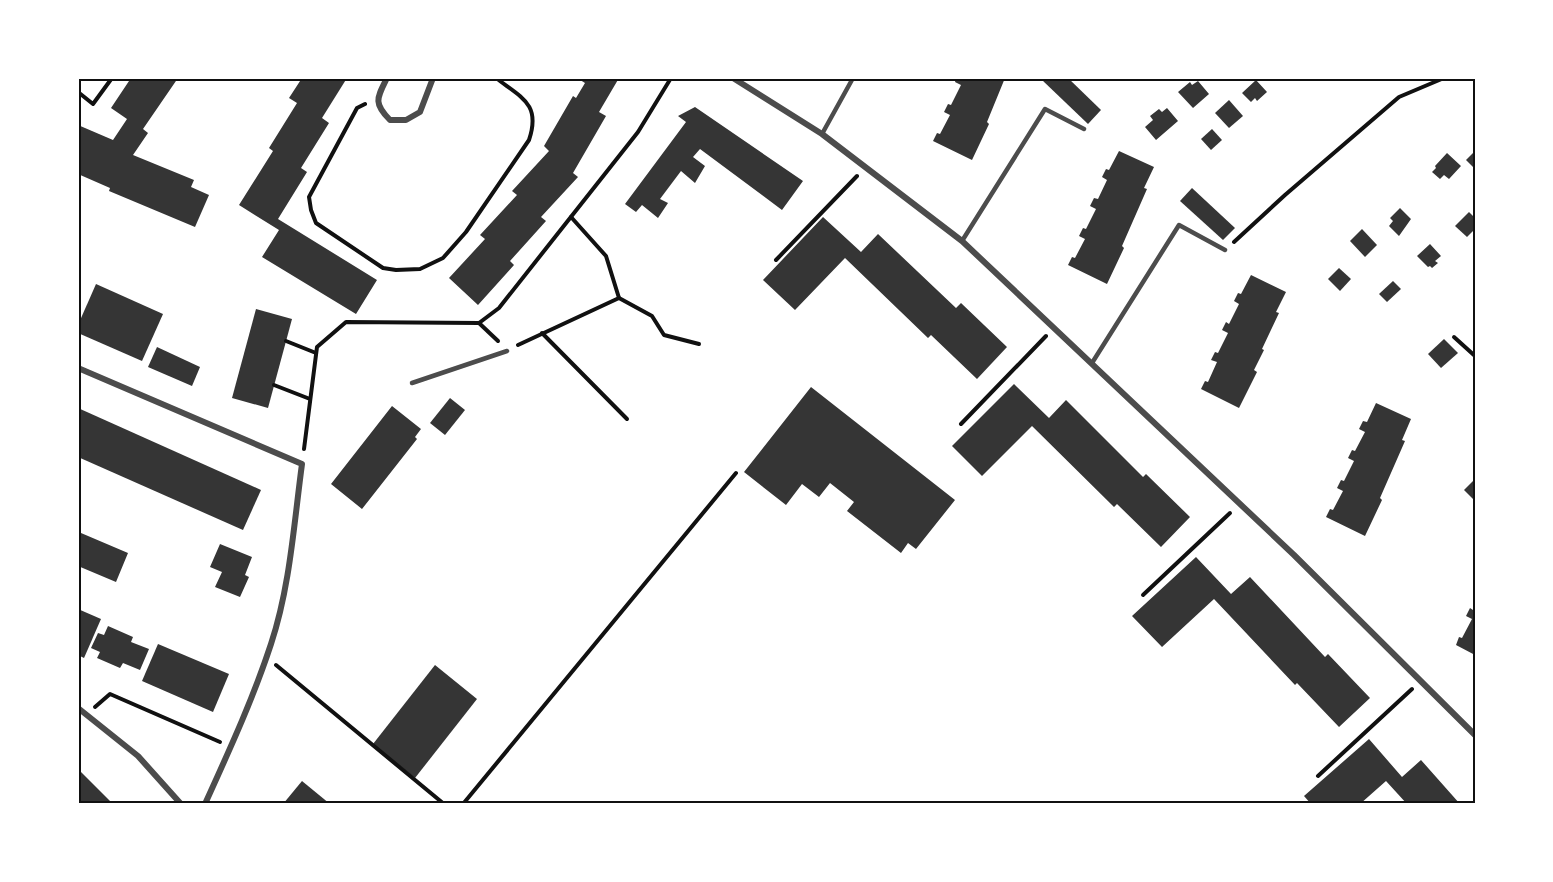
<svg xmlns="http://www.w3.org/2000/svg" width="1553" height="882" font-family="'Nunito Sans',sans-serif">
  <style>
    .building { fill: #353535 }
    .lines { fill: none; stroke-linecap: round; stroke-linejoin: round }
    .path { stroke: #111; stroke-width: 4 }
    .service { stroke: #4c4c4c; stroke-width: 4.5 }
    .minor { stroke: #4c4c4c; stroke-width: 6 }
    .neatline { fill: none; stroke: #111; stroke-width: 2 }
  </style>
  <rect width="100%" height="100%" fill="#fff"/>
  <g class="building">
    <path d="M 131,78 L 178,78 L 143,129 L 148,133 L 133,155 L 194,180 L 191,187 L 209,195 L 195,227 L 109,191 L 110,188 L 78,174 L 78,125 L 113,140 L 127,119 L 111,108 Z"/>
    <path d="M 302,78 L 347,78 L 322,118 L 329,123 L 301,168 L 307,172 L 278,219 L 377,280 L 356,314 L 262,257 L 279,230 L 239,205 L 273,151 L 269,148 L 297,103 L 289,98 Z"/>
    <path d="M 577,78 L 619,78 L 599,112 L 606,116 L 573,173 L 578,177 L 541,217 L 546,221 L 510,261 L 514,265 L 478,305 L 449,278 L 485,239 L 480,235 L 517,195 L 512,191 L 549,151 L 544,146 L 573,96 L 576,98 L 585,83 Z"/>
    <path d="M 956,78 L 1005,78 L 987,122 L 989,124 L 972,160 L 933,141 L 937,133 L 940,134 L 950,115 L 944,112 L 948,104 L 951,105 L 961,85 L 955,82 Z"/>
    <path d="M 1044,78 L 1068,78 L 1101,110 L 1088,124 L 1042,80 Z"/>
    <path d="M 1256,80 L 1267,92 L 1257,101 L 1255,98 L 1251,102 L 1242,93 Z"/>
    <path d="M 1198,81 L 1209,94 L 1193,108 L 1178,92 L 1190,82 L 1192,85 Z"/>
    <path d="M 1229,100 L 1243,116 L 1229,128 L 1215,113 Z"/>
    <path d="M 695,107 L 803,181 L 782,210 L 700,149 L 693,157 L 705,166 L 695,183 L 681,171 L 660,199 L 668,203 L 658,218 L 642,205 L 636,212 L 625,204 L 686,122 L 678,116 Z"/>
    <path d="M 1167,108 L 1178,121 L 1156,140 L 1145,127 L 1153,120 L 1150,116 L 1159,109 L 1162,112 Z"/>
    <path d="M 1212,129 L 1222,140 L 1211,150 L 1201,139 Z"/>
    <path d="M 1119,151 L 1154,167 L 1144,188 L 1147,189 L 1122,246 L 1124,248 L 1107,284 L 1068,265 L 1072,257 L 1075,258 L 1085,239 L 1079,236 L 1083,228 L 1086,229 L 1096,209 L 1090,206 L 1094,198 L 1098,199 L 1107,180 L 1102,177 L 1106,169 L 1109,170 Z"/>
    <path d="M 1475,151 L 1475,169 L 1466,160 Z"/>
    <path d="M 1447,153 L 1461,166 L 1449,179 L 1444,175 L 1440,179 L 1432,172 L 1436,168 L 1435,166 Z"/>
    <path d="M 1192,188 L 1235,228 L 1223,240 L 1180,201 Z"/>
    <path d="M 1400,208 L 1411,219 L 1399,236 L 1389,226 L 1393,221 L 1390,218 Z"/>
    <path d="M 1469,212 L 1475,218 L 1475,229 L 1467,237 L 1455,226 Z"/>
    <path d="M 823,217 L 861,252 L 878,234 L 956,308 L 961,303 L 1007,347 L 977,379 L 931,335 L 928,338 L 845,258 L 795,310 L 763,280 Z"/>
    <path d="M 1362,229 L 1377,245 L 1365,257 L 1350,241 Z"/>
    <path d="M 1430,244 L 1441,256 L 1435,261 L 1438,263 L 1432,268 L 1430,266 L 1428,267 L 1417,256 Z"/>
    <path d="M 1339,268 L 1351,279 L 1340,291 L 1328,279 Z"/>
    <path d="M 1251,275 L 1286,292 L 1276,312 L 1279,313 L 1262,349 L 1264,350 L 1254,370 L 1257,372 L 1239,408 L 1201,389 L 1205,381 L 1208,382 L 1217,362 L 1211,360 L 1215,352 L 1218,353 L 1228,333 L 1222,330 L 1226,322 L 1229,324 L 1239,304 L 1234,301 L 1238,293 L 1241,294 Z"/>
    <path d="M 1393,281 L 1401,289 L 1387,302 L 1379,294 Z"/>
    <path d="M 96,284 L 163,314 L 142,361 L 78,333 L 78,325 Z"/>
    <path d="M 256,309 L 292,319 L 268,408 L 232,398 Z"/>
    <path d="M 1444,339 L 1458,353 L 1441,368 L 1428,354 Z"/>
    <path d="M 157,347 L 200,367 L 192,386 L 148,367 Z"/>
    <path d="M 1014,384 L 1049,418 L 1066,400 L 1143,477 L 1146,474 L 1190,517 L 1161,547 L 1117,504 L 1114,507 L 1032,426 L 982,476 L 952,446 Z"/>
    <path d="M 811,387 L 955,500 L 916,549 L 908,543 L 901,553 L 847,511 L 854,502 L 830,483 L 819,497 L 802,484 L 786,505 L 744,472 Z"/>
    <path d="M 450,398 L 465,410 L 445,435 L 430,423 Z"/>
    <path d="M 1376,403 L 1411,419 L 1402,440 L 1405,441 L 1380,498 L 1382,500 L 1365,536 L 1326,517 L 1330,509 L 1333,510 L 1343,491 L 1337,488 L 1341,480 L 1344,481 L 1354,461 L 1348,458 L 1352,450 L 1355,451 L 1365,432 L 1359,429 L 1363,421 L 1367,422 Z"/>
    <path d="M 392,406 L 421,429 L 415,437 L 417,439 L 362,509 L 331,484 Z"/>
    <path d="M 78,408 L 261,490 L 243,530 L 78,457 Z"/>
    <path d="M 1475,479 L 1475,501 L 1464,490 Z"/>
    <path d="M 81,533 L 128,553 L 116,582 L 78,566 L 78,536 L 80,537 Z"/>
    <path d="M 220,544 L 252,557 L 245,575 L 249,577 L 240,597 L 215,587 L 222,572 L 210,567 Z"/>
    <path d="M 1196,557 L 1231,594 L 1250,577 L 1325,657 L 1328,654 L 1370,698 L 1339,727 L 1297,683 L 1295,685 L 1214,599 L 1162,647 L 1132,616 Z"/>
    <path d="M 1475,606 L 1475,655 L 1456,645 L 1459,637 L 1462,638 L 1472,619 L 1466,616 L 1470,608 L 1473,610 Z"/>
    <path d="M 78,609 L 101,619 L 84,658 L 78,655 Z"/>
    <path d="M 108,626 L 133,637 L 131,642 L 149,649 L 140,670 L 123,663 L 120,668 L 97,658 L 100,652 L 91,648 L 98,633 L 104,635 Z"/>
    <path d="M 158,644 L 229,674 L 213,712 L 142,681 Z"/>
    <path d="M 435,665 L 477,699 L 415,778 L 373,744 Z"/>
    <path d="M 1369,739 L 1402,777 L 1421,760 L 1460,804 L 1407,804 L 1386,781 L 1360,804 L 1311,804 L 1304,796 Z"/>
    <path d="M 78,769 L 113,804 L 78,804 Z"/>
    <path d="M 302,781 L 330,804 L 283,804 Z"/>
  </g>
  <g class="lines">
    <g class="path">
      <path d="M 78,92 L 93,104 L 112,78"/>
      <path d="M 365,104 L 357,108 L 309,197 L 311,210 L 316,223 L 383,268 L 396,270 L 420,269 L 443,258 L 466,232 L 529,140 C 541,104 522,98 496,78"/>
      <path d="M 1234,242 L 1285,195 L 1399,97 L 1444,78 L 1475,79"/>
      <path d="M 776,260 L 857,176"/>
      <path d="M 619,298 L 652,316 L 664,335 L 699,344"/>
      <path d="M 479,323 L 498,341"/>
      <path d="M 542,333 L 627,419"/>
      <path d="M 1454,337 L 1475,356"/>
      <path d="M 286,341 L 316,353"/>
      <path d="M 518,345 L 619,298 L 606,256 L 571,217"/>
      <path d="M 274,385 L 310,399"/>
      <path d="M 961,424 L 1046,336"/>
      <path d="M 304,449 L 317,347 L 346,322 L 479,323 L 499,308 L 638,132 L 671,78"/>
      <path d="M 1143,595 L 1230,513"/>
      <path d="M 276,665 L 444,804"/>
      <path d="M 95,707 L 110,694 L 220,742"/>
      <path d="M 1318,776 L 1412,689"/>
      <path d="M 463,804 L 736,473"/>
    </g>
    <g class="service">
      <path d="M 822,134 L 853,78"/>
      <path d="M 962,241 L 1045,109 L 1084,129"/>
      <path d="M 1092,363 L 1179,225 L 1225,250"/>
      <path d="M 412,383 L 507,351"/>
    </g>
    <g class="minor">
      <path d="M 387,78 C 377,98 373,103 390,120 L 406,120 L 420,112 L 433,78"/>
      <path d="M 733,78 L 822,134 L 962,241 L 1294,555 L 1475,735"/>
      <path d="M 78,368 L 302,464 C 294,523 290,587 271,644 C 253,699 229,751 205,804"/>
      <path d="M 78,708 L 138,756 L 181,804"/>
    </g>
  </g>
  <rect width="1553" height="882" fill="none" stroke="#ffffff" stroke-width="159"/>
  <rect x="80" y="80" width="1394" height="722" class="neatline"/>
</svg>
